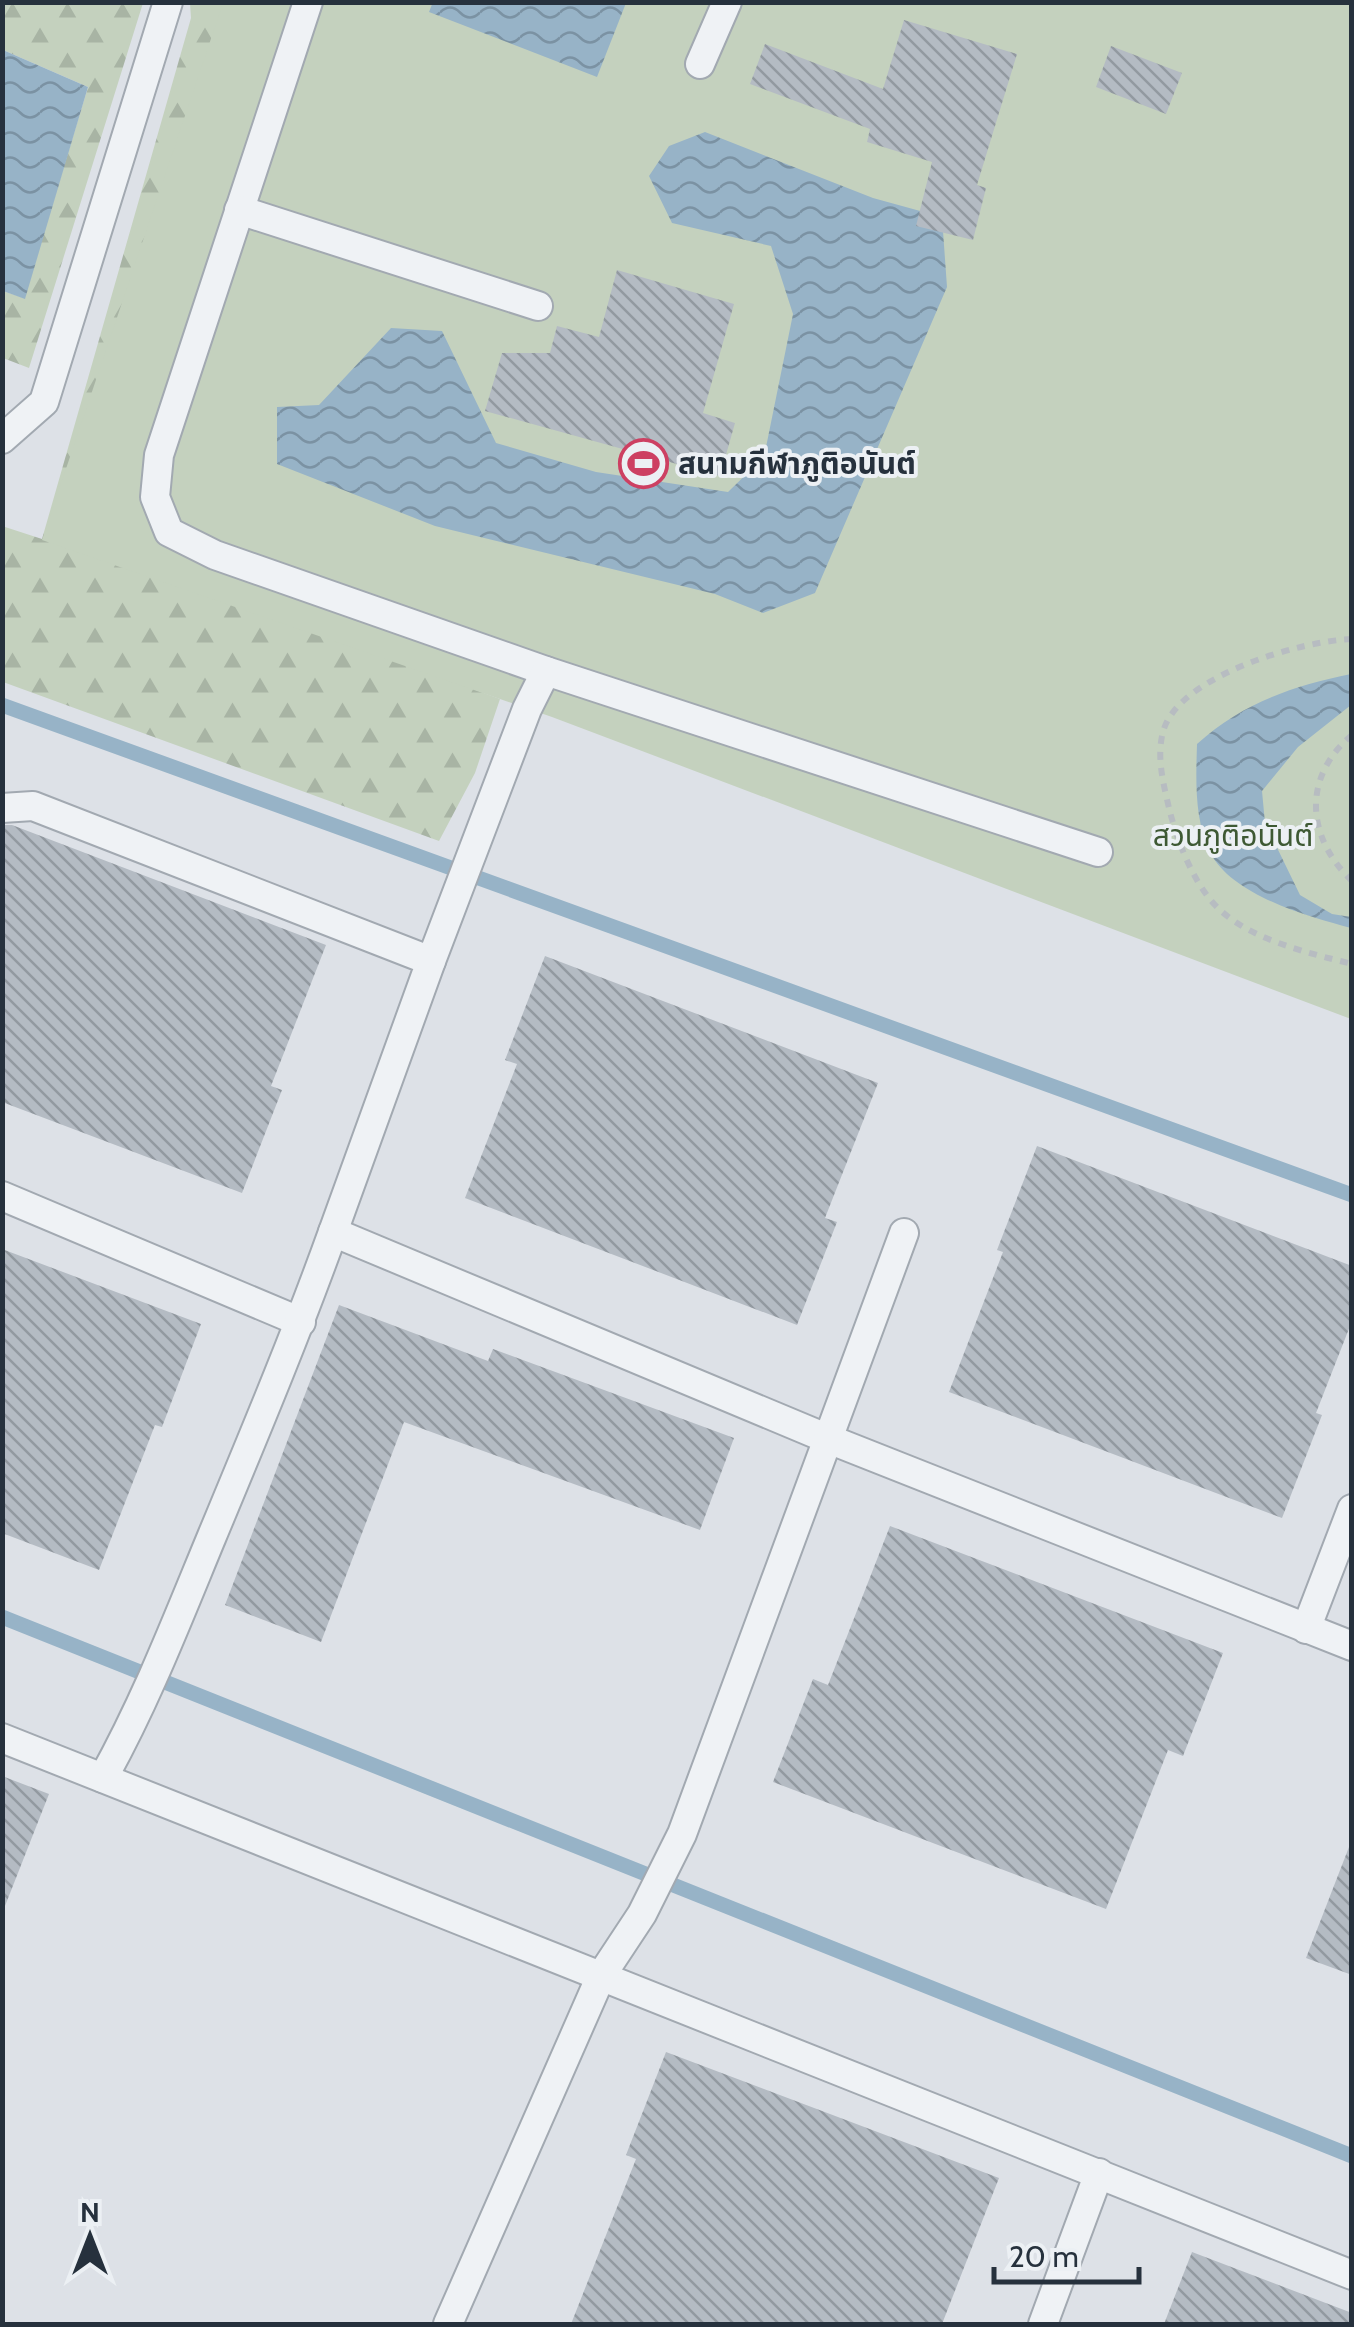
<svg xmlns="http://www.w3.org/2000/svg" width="1354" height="2327" font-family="Cabin,'Noto Sans Thai',sans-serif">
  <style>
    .forest { fill: url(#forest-firs) }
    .green { fill: #c4d1be }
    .water { fill: url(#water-waves) }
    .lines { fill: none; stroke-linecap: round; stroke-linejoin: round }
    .stream { stroke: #97b3c7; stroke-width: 15 }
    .building { fill: url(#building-back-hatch) }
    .service-casing { stroke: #a2a9b1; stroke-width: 32 }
    .path { stroke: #b7bcc1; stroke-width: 6; stroke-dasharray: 8 8; stroke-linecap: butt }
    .service { stroke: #eff2f5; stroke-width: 28 }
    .labels { text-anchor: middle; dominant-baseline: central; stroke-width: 8; stroke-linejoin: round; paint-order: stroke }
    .poi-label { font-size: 30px; font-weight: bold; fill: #26313d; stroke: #ecf0f4; text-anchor: start }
    .park-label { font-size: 30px; fill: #3e5934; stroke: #ecf0f4 }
  </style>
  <defs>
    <pattern id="forest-firs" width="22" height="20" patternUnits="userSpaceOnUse" patternTransform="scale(2.5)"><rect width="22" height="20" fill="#c4d1be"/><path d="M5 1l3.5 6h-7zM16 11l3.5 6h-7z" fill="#a8b4a4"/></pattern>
    <pattern id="water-waves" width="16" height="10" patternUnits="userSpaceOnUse" patternTransform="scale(2.5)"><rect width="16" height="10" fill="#97b3c7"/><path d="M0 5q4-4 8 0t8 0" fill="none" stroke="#7b92a3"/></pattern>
    <pattern id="building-back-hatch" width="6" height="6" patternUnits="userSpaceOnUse" patternTransform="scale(2.5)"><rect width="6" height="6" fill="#b4bbc3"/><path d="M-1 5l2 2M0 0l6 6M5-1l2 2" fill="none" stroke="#9299a0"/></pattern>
  </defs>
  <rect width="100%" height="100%" fill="#dde1e7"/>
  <g class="forest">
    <path d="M 3,3 L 143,3 L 29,368 L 3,358 L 3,291 L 24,298 L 88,87 L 3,50 Z"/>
    <path d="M 190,3 L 285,3 L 105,552 L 500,699 L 475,773 L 439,841 L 3,682 L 2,526 L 42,539 L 191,18 Z"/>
  </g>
  <path class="green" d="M 223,3 L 1351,3 L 1351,1019 L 552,717 L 42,540 Z"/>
  <g class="water">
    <path d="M 433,2 L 626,2 L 626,3 L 597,77 L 429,12 Z"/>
    <path d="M 3,50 L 88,87 L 25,299 L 3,291 Z"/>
    <path d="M 705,132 L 873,198 L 942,217 L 947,287 L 815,593 L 763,613 L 715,594 L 435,526 L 277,464 L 277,407 L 319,405 L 391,328 L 442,331 L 496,443 L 596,472 L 728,492 L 764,457 L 793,314 L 771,246 L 672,223 L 649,176 L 669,146 Z"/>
    <path d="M 1351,674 L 1351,705 L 1298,747 L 1262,791 L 1265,823 L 1300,895 L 1332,914 L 1351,917 L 1351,928 C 1309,917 1231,895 1210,852 C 1194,819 1196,779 1197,744 C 1242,703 1293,686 1351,674 Z"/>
  </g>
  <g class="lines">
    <g class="stream">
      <path d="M 2,705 L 1352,1195"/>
      <path d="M 2,1617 L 1352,2156"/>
    </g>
  </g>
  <g class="building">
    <path d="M 904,20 L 1017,54 L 977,185 L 986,188 L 973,240 L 916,226 L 932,162 L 867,142 L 870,129 L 750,84 L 765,44 L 883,89 Z"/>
    <path d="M 1111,46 L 1182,73 L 1166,114 L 1096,87 Z"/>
    <path d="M 617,270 L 734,304 L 703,413 L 735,423 L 720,476 L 485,411 L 502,353 L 550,353 L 557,326 L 599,337 Z"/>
    <path d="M 2,825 L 12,825 L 326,945 L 271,1086 L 282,1090 L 242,1193 L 2,1102 Z"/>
    <path d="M 545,956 L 878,1083 L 825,1218 L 837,1222 L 797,1325 L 465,1198 L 517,1064 L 505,1060 Z"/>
    <path d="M 1037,1146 L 1352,1266 L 1352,1321 L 1316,1413 L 1322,1415 L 1282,1518 L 949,1392 L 1003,1252 L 997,1250 Z"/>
    <path d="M 2,1249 L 201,1324 L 162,1427 L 155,1425 L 99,1570 L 2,1533 Z"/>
    <path d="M 339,1305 L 488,1361 L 493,1349 L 734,1438 L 700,1530 L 404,1422 L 321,1642 L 225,1605 Z"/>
    <path d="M 890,1526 L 1223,1653 L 1183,1756 L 1168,1750 L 1106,1909 L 773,1782 L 813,1679 L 828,1685 Z"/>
    <path d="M 2,1776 L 49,1794 L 5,1906 L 2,1906 Z"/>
    <path d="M 1349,1847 L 1352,1848 L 1352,1975 L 1306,1958 Z"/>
    <path d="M 666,2052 L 999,2178 L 942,2324 L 571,2324 L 636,2159 L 626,2155 Z"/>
    <path d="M 1192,2252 L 1352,2313 L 1352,2324 L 1164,2324 Z"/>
  </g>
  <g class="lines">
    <defs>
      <g id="service">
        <path d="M 308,2 L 159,455 L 155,497 L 169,532 L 215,555 L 546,671 L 1098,852"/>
        <path d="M 700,64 L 727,2"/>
        <path d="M 239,210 L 538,306"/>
        <path d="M 2,439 L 44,402 L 168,2"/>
        <path d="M 2,808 L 33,806 L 431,961 L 333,1232"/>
        <path d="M 431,961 L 527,709 L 546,671"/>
        <path d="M 2,1196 L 301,1322"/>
        <path d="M 1306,1629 L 1352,1509"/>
        <path d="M 2,1738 L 1352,2275"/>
        <path d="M 103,1778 C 146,1701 178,1618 212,1536 C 254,1435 296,1335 333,1232 L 826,1438 L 1352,1646"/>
        <path d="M 448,2324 L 601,1976 L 642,1914 L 682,1834 L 904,1233"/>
        <path d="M 1043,2324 L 1099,2173"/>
      </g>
    </defs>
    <use href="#service" class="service-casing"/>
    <g class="path">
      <path d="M 1352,639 C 1301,641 1186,674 1165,726 C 1155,752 1163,782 1169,808 C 1176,837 1190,874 1209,898 C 1240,938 1305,952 1352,964"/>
      <path d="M 1352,735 C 1302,777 1306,837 1352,881"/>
    </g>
    <use href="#service" class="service"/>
  </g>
  <defs>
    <symbol id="stadium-ring" viewBox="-11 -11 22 22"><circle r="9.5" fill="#ecf0f4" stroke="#cd4062" stroke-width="1.5"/><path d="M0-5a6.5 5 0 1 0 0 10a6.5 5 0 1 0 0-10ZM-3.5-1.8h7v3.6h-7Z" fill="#cd4062"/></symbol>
  </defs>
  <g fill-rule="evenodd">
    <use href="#stadium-ring" x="616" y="436" width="55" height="55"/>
  </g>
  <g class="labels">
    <g class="poi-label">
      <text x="678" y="463">สนามกีฬาภูติอนันต์</text>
    </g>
    <g class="park-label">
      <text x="1233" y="835">สวนภูติอนันต์</text>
    </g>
  </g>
  <rect width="1354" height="2327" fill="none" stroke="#26313d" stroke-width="10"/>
  <g transform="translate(90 2237)" stroke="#ecf0f4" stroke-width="8" paint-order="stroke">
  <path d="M0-8L18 38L0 25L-18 38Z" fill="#26313d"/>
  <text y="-15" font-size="28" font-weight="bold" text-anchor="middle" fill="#26313d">N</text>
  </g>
  <path d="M994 2267v15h145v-15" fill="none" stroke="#26313d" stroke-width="5"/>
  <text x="1009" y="2267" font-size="30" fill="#26313d" stroke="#ecf0f4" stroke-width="8" paint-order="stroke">20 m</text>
</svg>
